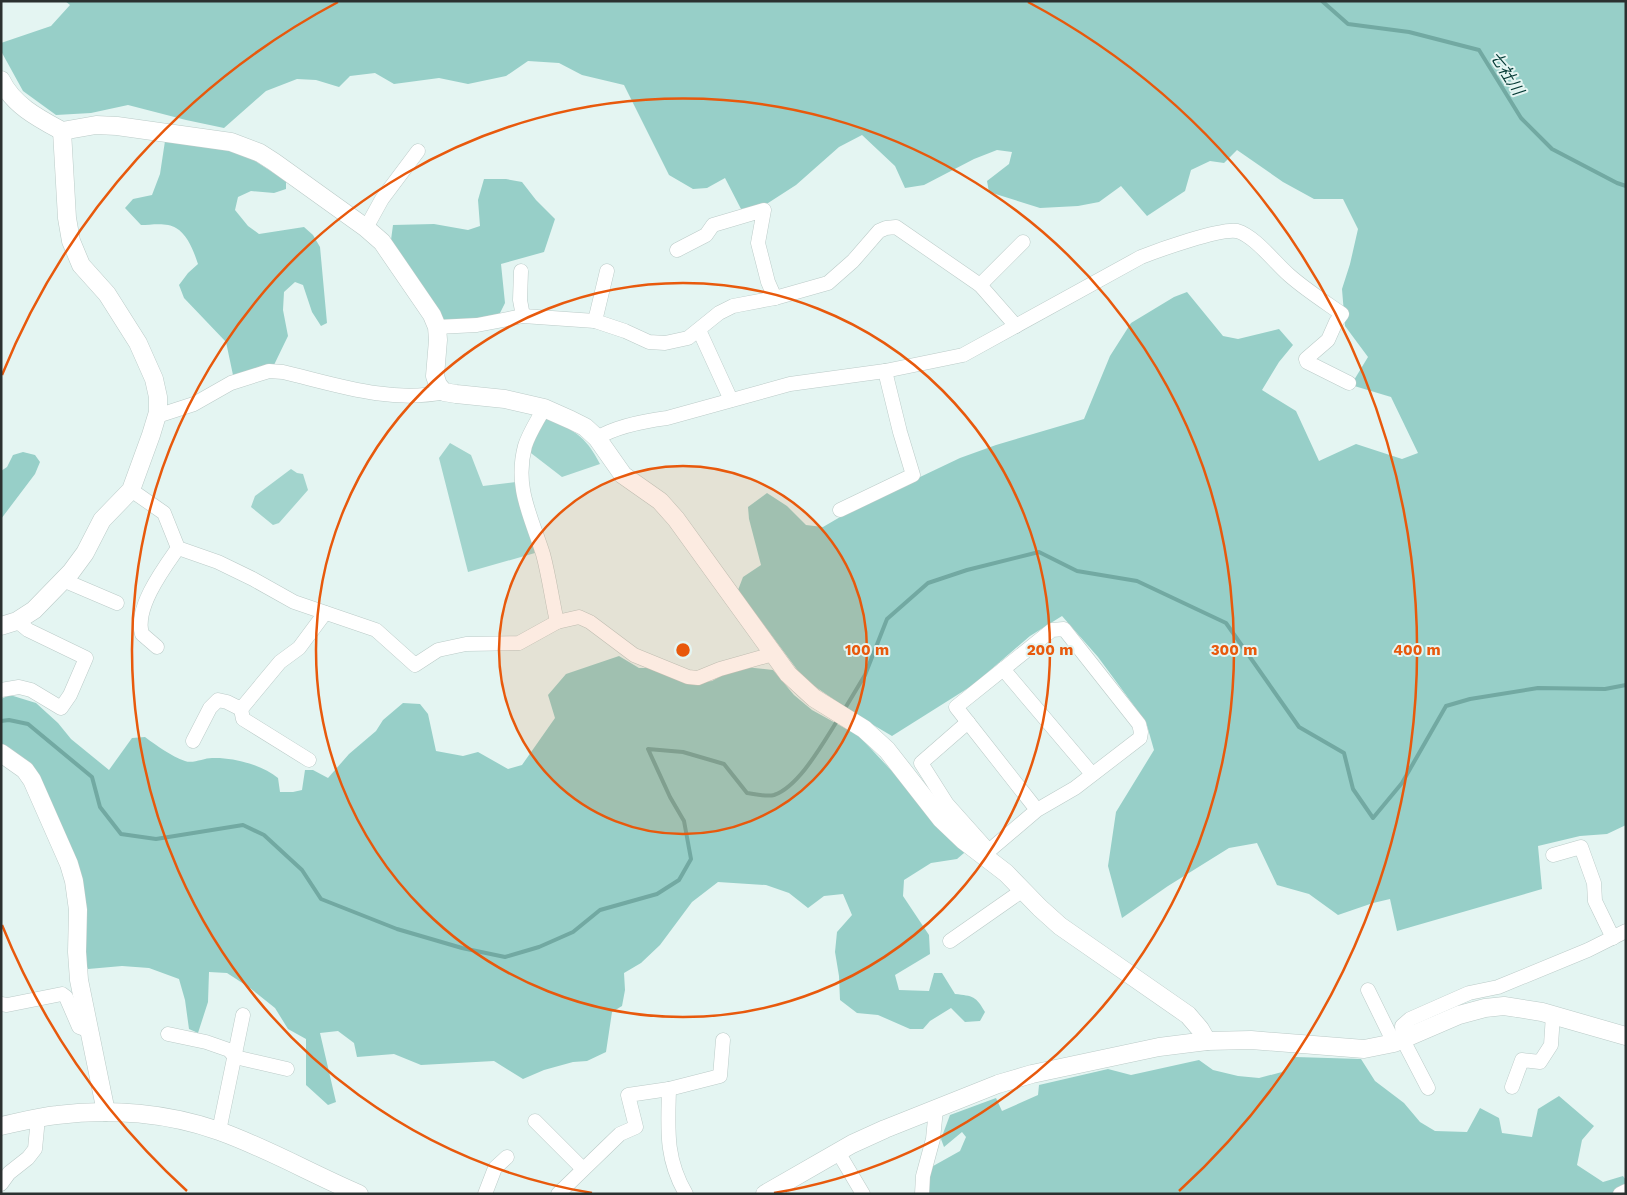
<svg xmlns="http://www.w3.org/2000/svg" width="1627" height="1195" font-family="'Work Sans','Noto Sans JP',sans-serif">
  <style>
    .green { fill: #a2d4cd }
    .forest { fill: #97cfc8 }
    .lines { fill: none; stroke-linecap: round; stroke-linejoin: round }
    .stream { stroke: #72a9a2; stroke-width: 4 }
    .minor-casing { stroke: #bbcbc8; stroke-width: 15 }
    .tertiary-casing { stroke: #bbcbc8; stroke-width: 19 }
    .minor { stroke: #fff; stroke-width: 14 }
    .tertiary { stroke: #fff; stroke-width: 18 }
    .ring { fill: none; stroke: #e8590c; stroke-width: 2.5 }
    .labels { text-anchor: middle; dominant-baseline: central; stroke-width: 4; stroke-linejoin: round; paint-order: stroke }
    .water-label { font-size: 16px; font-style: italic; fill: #003732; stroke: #e4f5f2 }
    .centre { fill: #e8590c; stroke: #e4f5f2; stroke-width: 2.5 }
    .ring-label { font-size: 15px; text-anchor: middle; font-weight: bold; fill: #e8590c; stroke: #e4f5f2; stroke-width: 4; stroke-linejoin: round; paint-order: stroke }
  </style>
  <rect width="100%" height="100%" fill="#e4f5f2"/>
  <g class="green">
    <path d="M 544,416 C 572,430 585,434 600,464 L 562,477 L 527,450 Z"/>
    <path d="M 450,443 L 471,455 L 483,486 L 516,482 L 535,553 L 468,572 L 439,458 Z"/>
    <path d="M 291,469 L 297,473 L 303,474 L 308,490 L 279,523 L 273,525 L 251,507 L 255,496 Z"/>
  </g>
  <g class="forest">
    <path d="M 65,1 L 1626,1 L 1626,825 L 1607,834 L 1580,836 L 1538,846 L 1542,889 L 1397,931 L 1390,899 L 1373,903 L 1338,915 L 1309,894 L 1277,885 L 1257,843 L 1229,848 L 1168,886 L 1122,918 L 1108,866 L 1116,812 L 1154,750 L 1146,722 L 1098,657 L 1062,616 L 1030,636 L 973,685 L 892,736 L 858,716 L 804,679 L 738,590 L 743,577 L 761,565 L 749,519 L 748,507 L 767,493 L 787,506 L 806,525 L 823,527 L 859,506 L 960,458 L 996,445 L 1084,419 L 1110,356 L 1131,323 L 1174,297 L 1187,292 L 1223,336 L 1238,339 L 1279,329 L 1293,345 L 1279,362 L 1262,390 L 1296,411 L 1319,461 L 1356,444 L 1402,459 L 1418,453 L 1391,397 L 1351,385 L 1368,357 L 1345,326 L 1342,289 L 1350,264 L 1358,229 L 1343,199 L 1314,199 L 1283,182 L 1237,150 L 1224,163 L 1210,161 L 1191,170 L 1185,191 L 1147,216 L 1121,186 L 1099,202 L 1078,206 L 1040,208 L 989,192 L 987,181 L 1009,164 L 1012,152 L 997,150 L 974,159 L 924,185 L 905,188 L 895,166 L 862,135 L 839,147 L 796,185 L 765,205 L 741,209 L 725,178 L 707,188 L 693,189 L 669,175 L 624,85 L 582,75 L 559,63 L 528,61 L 506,76 L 468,84 L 439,78 L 394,84 L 375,73 L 350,76 L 339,87 L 316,80 L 297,79 L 266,91 L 224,128 L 186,120 L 128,105 L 91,113 L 56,115 L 23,91 L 1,51 L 1,43 L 51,26 L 70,5 Z"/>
    <path d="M 165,141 L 224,148 L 249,157 L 286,181 L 286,189 L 274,193 L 251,191 L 238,197 L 235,210 L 248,226 L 259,234 L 304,227 L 313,235 L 320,247 L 327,323 L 321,326 L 312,312 L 303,285 L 295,282 L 284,292 L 283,310 L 288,336 L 273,367 L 238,376 L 233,375 L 226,342 L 184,298 L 179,285 L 188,273 L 198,264 C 194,252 188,235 176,228 C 167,222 151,225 141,225 L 125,208 L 133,199 L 152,195 L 160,174 Z"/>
    <path d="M 484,179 L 506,179 L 522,182 L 536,200 L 555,219 L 544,252 L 501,264 L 505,303 L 499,315 L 440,324 L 391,240 L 393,225 L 434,224 L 468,230 L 480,226 L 478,200 Z"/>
    <path d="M 23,452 L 35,455 L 40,462 L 35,474 L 1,519 L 1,471 L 7,467 L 13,455 Z"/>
    <path d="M 619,656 L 639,668 L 649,668 L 696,683 L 712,681 L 734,669 L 745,667 L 773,670 L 794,695 L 812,710 L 859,736 L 962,846 L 964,853 L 957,859 L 931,863 L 904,880 L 903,896 L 929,935 L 930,954 L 895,975 L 899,990 L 929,991 L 934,973 L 942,973 L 955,994 C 973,996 976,996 985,1012 L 980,1021 L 965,1022 L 951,1008 L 930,1021 L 923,1029 L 910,1029 L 878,1015 L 857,1013 L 840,1000 L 839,976 L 835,952 L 837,932 L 852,915 L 843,894 L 824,896 L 808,908 L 789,893 L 766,885 L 718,882 L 692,902 L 660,945 L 641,963 L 624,973 L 625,990 L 622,1006 L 612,1012 L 606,1052 L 587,1061 L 573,1062 L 544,1070 L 523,1079 L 494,1061 L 421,1065 L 394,1054 L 357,1057 L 354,1043 L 338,1031 L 320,1033 L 336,1102 L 328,1105 L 306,1085 L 306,1039 L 288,1029 L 275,1008 L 250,988 L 227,973 L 209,972 L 208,1002 L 198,1033 L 189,1029 L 185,1000 L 179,979 L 149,968 L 122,966 L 88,969 L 82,957 L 58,822 L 1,746 L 1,699 L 10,695 L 36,703 L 58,723 L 71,739 L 109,770 L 132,738 L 145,737 C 157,746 171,756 185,761 C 193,764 204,758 212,758 C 233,757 262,765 278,778 L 280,792 L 293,792 L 302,790 L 305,770 L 313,770 L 328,778 L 349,754 L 376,731 L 383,720 L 403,703 L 420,704 L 428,714 L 436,751 L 463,756 L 478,752 L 508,769 L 522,765 L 555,718 L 548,695 L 566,674 Z"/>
    <path d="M 1295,1057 L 1361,1059 L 1375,1081 L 1404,1103 L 1420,1122 L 1435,1131 L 1467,1132 L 1480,1108 L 1499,1118 L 1502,1133 L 1532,1137 L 1538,1109 L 1559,1096 L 1594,1126 L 1582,1140 L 1577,1165 L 1603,1182 L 1623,1176 L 1626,1180 L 1626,1188 L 1616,1194 L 925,1194 L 926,1170 L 960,1151 L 966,1137 L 962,1132 L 944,1147 L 941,1139 L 950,1115 L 996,1098 L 1002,1111 L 1038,1095 L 1039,1085 L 1108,1069 L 1131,1075 L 1199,1060 L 1213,1070 L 1238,1076 L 1259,1078 L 1282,1072 Z"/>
  </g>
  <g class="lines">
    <g class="stream">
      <path d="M 1322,1 L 1348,24 L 1409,32 L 1479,50 L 1521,118 L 1552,149 L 1617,183 L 1626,186"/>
      <path d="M 844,710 L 865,675 L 887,619 L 928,583 L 967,570 L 1039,552 L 1077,571 L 1137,581 L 1226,623 L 1299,727 L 1344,753 L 1353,789 L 1373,818 L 1402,783 L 1446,706 L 1470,699 L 1538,688 L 1605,689 L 1626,685"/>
      <path d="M 1,721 L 9,720 L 28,724 L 92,777 L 100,807 L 121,834 L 156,839 L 243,825 L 264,835 L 302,870 L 321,899 L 397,929 L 462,948 L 505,957 L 539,947 L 573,932 L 600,910 L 657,894 L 679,880 L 691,859 L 684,821 L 670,797 L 648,749 L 683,752 L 724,764 L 747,793 C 754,794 767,797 774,795 C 800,786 824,741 839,718"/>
    </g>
    <defs>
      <g id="minor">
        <path d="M 366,228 L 382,199 L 418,151"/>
        <path d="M 677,250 L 706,235 L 713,225 L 764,210 L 758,243 L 768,282 L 775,298"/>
        <path d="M 521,271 L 520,300 L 523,316"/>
        <path d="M 607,271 L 595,321 L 625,331 L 649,342 L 665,343 L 688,338 L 719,313 L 733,306 L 775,298 L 828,283 L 853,261 L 879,231 L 886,228 L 896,227 L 980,285 L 1016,326"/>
        <path d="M 980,285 L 1023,242"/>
        <path d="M 437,327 L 477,325 L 523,316 L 595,321"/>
        <path d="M 699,330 L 731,400"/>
        <path d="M 157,416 L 194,404 L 231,383 L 269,371 L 283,372 C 334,384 391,404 444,392"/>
        <path d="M 597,438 C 617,426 644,421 667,418 L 790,384 L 885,371 L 963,355 L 1141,257 C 1159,250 1220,228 1237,231 C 1255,236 1275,263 1289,275 C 1306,290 1325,302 1342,314 L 1336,322 L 1328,340 L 1306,359 L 1307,362 L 1349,383"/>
        <path d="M 131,490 L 164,513 L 178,548 L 218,562 L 253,579 L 294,602 L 376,630 L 415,665 L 438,650 L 466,644 L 519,643 L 557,622 C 552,600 549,576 543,554 C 531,516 514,487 525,446 C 529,433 538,420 544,408"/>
        <path d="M 840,510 L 913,475 L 900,432 L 885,371"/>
        <path d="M 63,580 L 117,603"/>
        <path d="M 557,622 L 579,617 L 590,622 L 634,655 L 688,677 L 698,678 L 720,669 L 773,654"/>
        <path d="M 157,647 L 142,634 C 134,608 164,568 178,548"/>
        <path d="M 1003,669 L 1092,774"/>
        <path d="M 1,690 L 19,687 L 31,690 L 61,708 L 70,695 L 86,658 L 28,630 L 17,621"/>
        <path d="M 241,709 L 243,719 L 309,760"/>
        <path d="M 968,722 L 921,763 L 947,804 L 989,851"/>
        <path d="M 193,741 L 210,708 L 218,700 L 227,702 L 241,709 L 280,662 L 299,648 L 325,613"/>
        <path d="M 984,855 L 1037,810 L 1075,788 L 1140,738 L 1141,732 L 1139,724 L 1064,629 L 1052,630 L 956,707 L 1037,810"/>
        <path d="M 1553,855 L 1581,847 L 1594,883 L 1595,901 L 1613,938"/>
        <path d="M 950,941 L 1023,890"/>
        <path d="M 1368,990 L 1394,1043"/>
        <path d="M 1,1004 L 7,1005 L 62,994 L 66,997 L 79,1027 L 90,1031"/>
        <path d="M 168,1034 L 206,1042 L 229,1050 L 235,1057 L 287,1069"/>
        <path d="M 1512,1087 L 1522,1060 L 1540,1062 L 1551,1045 L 1553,1015"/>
        <path d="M 1428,1088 L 1403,1040 L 1402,1026 L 1410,1019 L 1469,993 L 1498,987 L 1588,950 L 1626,931"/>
        <path d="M 669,1089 C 668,1129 665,1158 686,1194"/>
        <path d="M 535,1121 L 583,1169"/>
        <path d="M 219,1131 L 243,1015"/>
        <path d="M 838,1152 L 863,1194"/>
        <path d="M 1,1184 L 9,1173 L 28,1158 L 35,1149 L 38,1118"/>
        <path d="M 485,1194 L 495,1168 L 507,1157"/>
        <path d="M 558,1194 L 620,1134 L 636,1127 L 628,1095 L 669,1089 L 720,1076 L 723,1040"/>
        <path d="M 922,1194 L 923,1176 L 933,1139 L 936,1109"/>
        <path d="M 1620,1194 L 1626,1191"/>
      </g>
      <g id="tertiary">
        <path d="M 1,80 C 13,105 38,118 62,131 L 96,125 L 117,126 L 231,142 L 260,153 L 274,162 L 366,228 L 382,242 L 432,315 L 437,327 L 438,340 L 435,376 L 438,385 L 444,392 L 456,394 L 505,399 L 544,408 L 571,420 L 585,427 L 597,438 L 623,475 L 660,501 L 676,519 L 788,674 L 814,698 L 864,729 L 887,750 L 941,819 L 963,840 L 1006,873 L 1040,908 L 1060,926 L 1188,1015 L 1200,1029 L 1207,1041"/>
        <path d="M 1,626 L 17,621 L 34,610 L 71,572 L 85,553 L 102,520 L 131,490 L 151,435 L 158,412 L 158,397 L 154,379 L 138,343 L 107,294 L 81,265 L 71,241 L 67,218 L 62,131"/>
        <path d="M 1,753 L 25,770 L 32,780 L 69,864 L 74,881 L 78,910 L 77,952 L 79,980 L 106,1112"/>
        <path d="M 1,1126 C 20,1122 38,1117 57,1115 C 111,1108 168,1113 219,1131 C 267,1148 312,1174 359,1194"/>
        <path d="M 765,1194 L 852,1144 L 885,1129 L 998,1084 L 1032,1074 L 1159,1047 L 1207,1041 L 1251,1040 L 1364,1049 L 1394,1043 L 1459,1015 L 1485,1008 L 1504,1006 L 1542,1012 L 1626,1036"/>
      </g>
    </defs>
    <use href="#minor" class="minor-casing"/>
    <use href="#tertiary" class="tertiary-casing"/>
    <use href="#minor" class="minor"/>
    <use href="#tertiary" class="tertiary"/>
  </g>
  <circle cx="683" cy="650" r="184" fill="#e8590c" fill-opacity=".12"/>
  <g class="ring">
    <circle cx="683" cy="650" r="184"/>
    <circle cx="683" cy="650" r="367"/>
    <path d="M592 1193A551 551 0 1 1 774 1193"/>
    <path d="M187 1191A734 734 0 0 1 2 925M2 375A734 734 0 0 1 338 2M1028 2A734 734 0 0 1 1179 1191"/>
  </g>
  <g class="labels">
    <g class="water-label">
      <text transform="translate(1507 73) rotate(58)">七社川</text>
    </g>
  </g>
  <circle cx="683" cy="650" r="8" class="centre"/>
  <g class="ring-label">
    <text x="867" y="655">100 m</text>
    <text x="1050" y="655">200 m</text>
    <text x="1234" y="655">300 m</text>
    <text x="1417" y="655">400 m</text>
  </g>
  <rect width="1627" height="1195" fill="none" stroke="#2b3130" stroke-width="5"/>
</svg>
